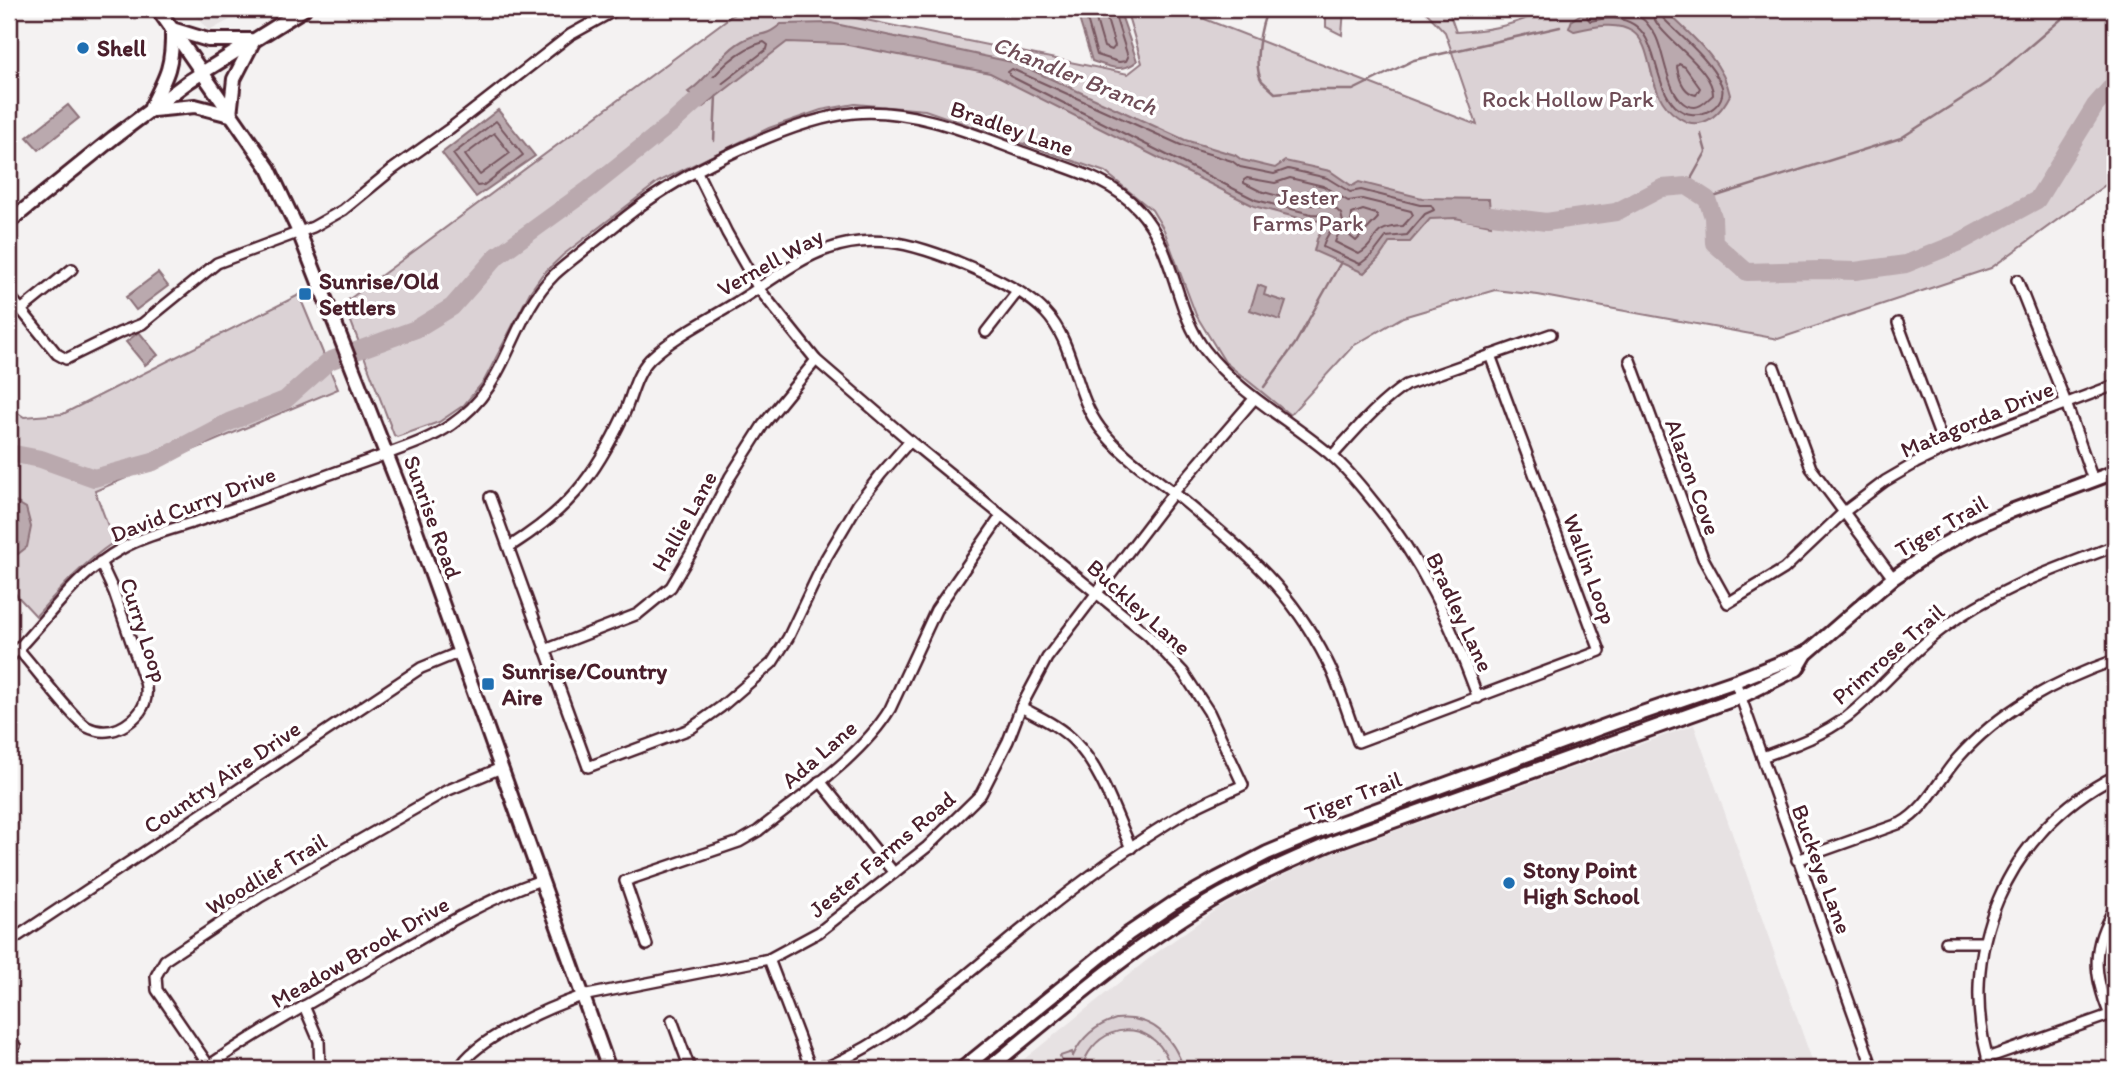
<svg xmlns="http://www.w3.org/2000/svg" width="2124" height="1078" font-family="Itim,sans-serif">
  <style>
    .built { fill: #e7e2e3 }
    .green { fill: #dbd2d5; stroke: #927880; stroke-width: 2 }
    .water { fill: #baa9ae; stroke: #8d727a; stroke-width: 2 }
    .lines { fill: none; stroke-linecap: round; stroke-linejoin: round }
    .shore { stroke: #77565f; stroke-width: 2 }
    .stream { stroke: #8d727a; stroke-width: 2.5 }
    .river { stroke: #baa9ae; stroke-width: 18 }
    .street-casing { stroke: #4a1f2b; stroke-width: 14 }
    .secondary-casing { stroke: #4a1f2b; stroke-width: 18 }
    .street { stroke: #fff; stroke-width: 9 }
    .secondary { stroke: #fff; stroke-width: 12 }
    .poi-dot { fill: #1f6fb2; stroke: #fff; stroke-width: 2.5 }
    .labels { text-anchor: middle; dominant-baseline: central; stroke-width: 7; stroke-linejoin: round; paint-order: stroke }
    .poi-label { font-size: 23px; font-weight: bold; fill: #4a1f2b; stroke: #fff; text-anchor: start }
    .park-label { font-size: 23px; fill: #6e4c56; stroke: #fff }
    .street-label { font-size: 23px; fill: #4a1f2b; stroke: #fff }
    .water-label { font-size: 24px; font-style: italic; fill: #714f59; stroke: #fff }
  </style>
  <rect width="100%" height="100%" fill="#f4f2f2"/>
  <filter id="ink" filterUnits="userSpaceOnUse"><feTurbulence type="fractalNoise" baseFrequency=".0143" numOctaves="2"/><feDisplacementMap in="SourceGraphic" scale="14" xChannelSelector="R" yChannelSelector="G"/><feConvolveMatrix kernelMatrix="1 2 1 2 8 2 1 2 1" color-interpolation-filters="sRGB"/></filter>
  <g filter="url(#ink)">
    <g class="built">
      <path d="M 190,9 L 250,9 L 209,31 Z"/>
      <path d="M 1694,725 L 1815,1069 L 1012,1069 L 1152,956 L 1220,907 L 1316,859 Z"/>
    </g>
    <g class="green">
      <path d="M 731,9 L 828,9 L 827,12 L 1128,74 L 1142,63 L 1126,9 L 1179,9 L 1477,125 L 1445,32 L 1423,9 L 1448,9 L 1456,32 C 1487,31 1520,24 1546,9 L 1737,9 L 1754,13 L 1784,9 L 2115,9 L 2115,178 L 1991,268 L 1778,339 L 1538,295 L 1495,290 L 1403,317 L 1353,346 L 1290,415 L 1225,362 L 1196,315 L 1164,230 L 1152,210 L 1105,172 L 925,110 L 855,104 L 821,110 L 769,128 L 658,182 L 563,255 L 542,275 L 530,292 L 484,381 L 464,405 L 439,422 L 397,437 L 394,435 L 344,303 L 734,14 Z"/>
      <path d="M 1324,9 L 1344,9 L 1342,35 L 1326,27 L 1326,12 Z"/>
      <path d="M 299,295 L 338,389 L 95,491 L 114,542 C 83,563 60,589 36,616 L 9,587 L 9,407 L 24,417 L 63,414 Z"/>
      <path d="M 1116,1019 C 1153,1015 1173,1037 1184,1069 L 1171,1069 C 1168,1058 1164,1048 1155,1041 C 1127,1017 1089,1036 1082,1069 L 1065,1069 L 1060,1056 L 1072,1052 L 1073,1056 C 1082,1036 1096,1025 1116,1019 Z"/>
      <path d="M 1157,1058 L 1161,1069 L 1124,1069 Z"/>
    </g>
    <g class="water">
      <path d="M 1076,9 L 1119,9 L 1137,61 C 1123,74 1108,66 1092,61 Z"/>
      <path d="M 1589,9 L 1664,9 C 1688,33 1723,60 1730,95 C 1724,107 1713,121 1699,123 C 1690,124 1686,122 1678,117 C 1644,95 1656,48 1633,32 C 1617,21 1592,27 1574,31 L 1569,28 L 1572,20 Z"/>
      <path d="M 831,23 L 1016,63 L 1185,140 L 1235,155 L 1242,160 L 1275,168 L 1285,161 L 1330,171 L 1352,186 L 1359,182 L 1422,198 L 1489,199 L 1491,225 L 1455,218 L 1430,219 L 1410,242 L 1390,242 L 1379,258 L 1364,273 L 1314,251 L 1317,239 L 1328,220 L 1310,221 L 1254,206 L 990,73 L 843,44 L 787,42 L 703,107 L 688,92 C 709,79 722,50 746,39 C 761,32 764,38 781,24 Z"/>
      <path d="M 68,105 L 79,118 L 39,150 L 27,137 Z"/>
      <path d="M 498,110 L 535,156 L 476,197 L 442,153 Z"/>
      <path d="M 158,273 L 168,286 L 136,310 L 126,297 Z"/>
      <path d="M 1258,285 L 1266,288 L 1264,295 L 1286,302 L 1280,320 L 1250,310 Z"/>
      <path d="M 139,332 L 158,355 L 145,365 L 126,342 Z"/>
      <path d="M 9,498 L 26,508 L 31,527 L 27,547 L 18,554 L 9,555 Z"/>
    </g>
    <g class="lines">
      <g class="shore">
        <path d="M 1084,9 L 1097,55 L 1119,62 L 1126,61 L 1128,57 L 1113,9"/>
        <path d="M 1093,9 L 1104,47 L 1112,50 L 1115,46 L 1104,9"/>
        <path d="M 1589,9 L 1587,17 L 1590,21 C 1597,20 1604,18 1611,18 C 1663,20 1648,79 1675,106 C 1697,127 1730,104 1721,84 C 1708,57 1681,37 1661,16 L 1660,9"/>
        <path d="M 1598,9 C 1610,13 1632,9 1645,21 C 1649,26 1655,33 1657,39 C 1665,56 1669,108 1695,107 C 1702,107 1708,99 1713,95 C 1714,66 1652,34 1651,9"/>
        <path d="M 764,42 L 768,45 L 767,49 L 706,96 L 701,95 L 701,91 C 719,70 737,49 764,42 Z"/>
        <path d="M 1679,64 L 1685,67 L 1700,88 L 1696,95 C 1684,93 1679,79 1677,67 Z"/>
        <path d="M 1012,69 L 1183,146 L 1232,161 L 1240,167 L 1274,174 L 1288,169 L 1327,178 L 1350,192 L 1361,190 L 1420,205 L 1431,205 L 1434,210 L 1425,214 L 1407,235 L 1386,237 L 1373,254 L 1360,264 L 1323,247 C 1324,235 1340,226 1329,215 L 1311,214 L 1256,200 L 1010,76 L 1008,72 Z"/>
        <path d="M 496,121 L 523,155 L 484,185 L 477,186 L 453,154 Z"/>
        <path d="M 494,133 L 510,153 L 480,175 L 465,155 Z"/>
        <path d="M 1247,178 L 1275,183 L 1290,178 L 1323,186 L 1348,201 L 1362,199 L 1411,211 L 1413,215 L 1403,226 C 1366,228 1382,241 1359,254 L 1335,242 L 1343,222 L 1341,214 L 1335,208 L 1327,205 L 1311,205 L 1260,191 L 1244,183 L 1244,180 Z"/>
        <path d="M 1363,210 L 1376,214 L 1378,218 L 1356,241 L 1350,236 L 1352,214 Z"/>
      </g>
      <g class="stream">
        <path d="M 1268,9 C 1261,24 1252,66 1262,81 C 1266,85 1271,89 1275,93 L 1307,90 L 1353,90 L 1414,60 L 1560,27"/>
        <path d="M 714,141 L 716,95"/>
        <path d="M 1687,186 L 1706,152 L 1701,134"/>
        <path d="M 1707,199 L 1901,138 L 1988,82 L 2073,9"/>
        <path d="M 1264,387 L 1295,344 L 1341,262"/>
      </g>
      <g class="river">
        <path d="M 1468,212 L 1546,222 L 1616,212 L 1662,188 L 1687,186 L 1707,199 L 1713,217 L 1714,243 L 1747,272 L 1820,270 L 1855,271 L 1906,264 L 1958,243 L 2037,200 L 2095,106 L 2115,83"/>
        <path d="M 9,453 L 41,459 L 94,478 L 153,462 L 229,422 L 285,400 L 329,361 L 416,329 L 452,307 L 497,256 L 588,190 L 672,123 L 713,86"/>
      </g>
      <defs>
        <g id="street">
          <path d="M 697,172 L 727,233 L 759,289 L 816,360 L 910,441 L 1148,635 L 1183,672 L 1209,712 L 1243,785 C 1224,794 1204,802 1186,812 C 1130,845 1076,885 1026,926 C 960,979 902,1035 823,1069"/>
          <path d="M 2017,280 L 2066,403 L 2093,480"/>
          <path d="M 9,295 L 57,354 L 66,359 L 119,333 L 142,324 L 217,263 L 313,227 L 343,210 L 393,169 L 448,130 L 570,35 L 617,9"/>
          <path d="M 21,310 L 72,269"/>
          <path d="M 1898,323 L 1945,449"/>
          <path d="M 986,332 L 1018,291"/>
          <path d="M 1630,360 L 1703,558 L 1728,603 L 1784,569 L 1844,512 L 1885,481 L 1916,463 L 1945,449 L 2115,385"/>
          <path d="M 1774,367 L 1811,468 L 1893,578"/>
          <path d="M 1332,456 C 1355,431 1377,404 1406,385 L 1551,334"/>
          <path d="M 490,497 L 588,767 L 690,729 L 721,707 L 772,663 L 788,638 L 826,558 L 858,504 L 881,474 L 910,441"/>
          <path d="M 509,547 C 568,510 594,478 624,414 C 632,396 635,375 650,359 C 673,337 706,321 732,305 C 761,288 798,258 828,249 C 847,242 869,240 889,242 C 927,245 1020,284 1045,312 C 1075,343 1074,394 1100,428 C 1122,457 1157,478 1184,501 C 1245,552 1290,588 1327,661 C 1340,686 1348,715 1358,742 L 1600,651 L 1490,355"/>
          <path d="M 18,649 C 32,664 73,719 87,727 C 103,735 119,731 132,720 C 144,710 149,698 145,682 L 114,592 L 100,562"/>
          <path d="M 545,650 L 638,614 L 671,587 L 694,548 L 730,477 L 763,425 L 816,360"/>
          <path d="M 9,658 C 46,622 74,575 121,549 C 146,535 177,528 204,519 C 259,499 315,480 370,460 C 397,450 428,441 451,425 C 511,385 508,320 555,274 C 567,263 581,253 593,243 C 614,227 634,209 656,195 C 703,164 798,118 854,113 C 913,108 971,133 1025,153 C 1064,168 1109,177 1138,209 C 1176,250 1174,310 1205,350 C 1240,395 1290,420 1332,456 C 1347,469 1360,485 1372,500 C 1423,561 1451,624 1478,698"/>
          <path d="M 1735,681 L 1873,1069"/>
          <path d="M 1021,707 C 1039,717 1060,726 1075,742 C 1102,770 1115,813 1131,848"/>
          <path d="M 1762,757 C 1792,746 1822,736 1848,716 C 1882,689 1908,654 1942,629 C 1995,589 2055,569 2115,546"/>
          <path d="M 820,781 L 894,873"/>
          <path d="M 1797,860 L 1901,823 C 1927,808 1938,781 1957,759 C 2000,710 2055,681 2115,660"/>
          <path d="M 9,942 L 421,668 L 460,652"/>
          <path d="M 1946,942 L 1983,942"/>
          <path d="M 647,945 L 625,881 L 739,842 L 758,831 C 801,796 861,757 890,709 L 936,610 L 1001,516"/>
          <path d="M 769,959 L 811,1069"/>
          <path d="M 304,1006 L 319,1041 L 320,1069"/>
          <path d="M 2110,1015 C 2093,975 2091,945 2115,908"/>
          <path d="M 672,1020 L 690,1069"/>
          <path d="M 9,1036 L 15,1046"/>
          <path d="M 1987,1058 L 2115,1013"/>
          <path d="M 209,1066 L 157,990 L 156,976 L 165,960 L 260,897 L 446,791 L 501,768"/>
          <path d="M 204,1069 C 258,1031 317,999 374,966 C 429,934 481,901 541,880"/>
          <path d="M 459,1069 C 474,1039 550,1007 582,996 L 769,959 L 819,932 L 927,847 L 981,794 L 1008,741 L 1021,707 L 1047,658 L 1174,492 L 1254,399"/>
          <path d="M 1991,1069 C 1953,954 2007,830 2115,776"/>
        </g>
        <g id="secondary">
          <path d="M 158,9 L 269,169 L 299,232 L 413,522 L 609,1069"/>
          <path d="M 172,29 L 208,40 L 250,40"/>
          <path d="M 151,107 C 167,76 173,65 172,29"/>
          <path d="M 153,110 L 195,106 L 230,115 L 234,79 L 253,42"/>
          <path d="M 9,222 L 113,138 L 189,81 L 304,9"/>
          <path d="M 962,1069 L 1128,934 L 1174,903 L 1217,879 L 1267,853 L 1324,829 L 1616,722 L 1735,681 L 1808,652 L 1893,578 L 1934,550 L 1971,529 L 2011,511 L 2115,472"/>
          <path d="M 988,1069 C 1063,1008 1136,943 1221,895 C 1257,875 1294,859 1332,843 L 1740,697 L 1797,669 L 1807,652"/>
        </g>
      </defs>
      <use href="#street" class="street-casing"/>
      <use href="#secondary" class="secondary-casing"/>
      <use href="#street" class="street"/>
      <use href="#secondary" class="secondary"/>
    </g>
  </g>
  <g class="poi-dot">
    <circle cx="83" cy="48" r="7"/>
    <rect x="298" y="287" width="14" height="14" rx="3.5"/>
    <rect x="481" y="677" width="14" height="14" rx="3.5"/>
    <circle cx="1509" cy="883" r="7"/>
  </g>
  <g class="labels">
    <g class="poi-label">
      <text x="97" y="48">Shell</text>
      <text x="319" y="281">Sunrise/Old<tspan x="319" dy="26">Settlers</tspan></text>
      <text x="502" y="671">Sunrise/Country<tspan x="502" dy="26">Aire</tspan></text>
      <text x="1523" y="870">Stony Point<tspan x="1523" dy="26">High School</tspan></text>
    </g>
    <g class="park-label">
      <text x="1568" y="99">Rock Hollow Park</text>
      <text x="1308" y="197">Jester<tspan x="1308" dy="26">Farms Park</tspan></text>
    </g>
    <g class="street-label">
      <text transform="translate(1012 128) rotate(19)">Bradley Lane</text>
      <text transform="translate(770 262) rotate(-29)">Vernell Way</text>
      <text transform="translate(1977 419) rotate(-23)">Matagorda Drive</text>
      <text transform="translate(1693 477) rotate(70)">Alazon Cove</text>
      <text transform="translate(193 504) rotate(-21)">David Curry Drive</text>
      <text transform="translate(433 517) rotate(70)">Sunrise Road</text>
      <text transform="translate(684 521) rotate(-61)">Hallie Lane</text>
      <text transform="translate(1941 526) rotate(-30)">Tiger Trail</text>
      <text transform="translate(1590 569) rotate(70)">Wallin Loop</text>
      <text transform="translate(1139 607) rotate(42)">Buckley Lane</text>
      <text transform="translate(1460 612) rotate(65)">Bradley Lane</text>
      <text transform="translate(144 630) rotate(72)">Curry Loop</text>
      <text transform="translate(1888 654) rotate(-41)">Primrose Trail</text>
      <text transform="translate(819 754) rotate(-41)">Ada Lane</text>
      <text transform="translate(222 777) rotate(-34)">Country Aire Drive</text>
      <text transform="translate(1353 796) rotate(-21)">Tiger Trail</text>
      <text transform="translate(882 854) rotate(-40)">Jester Farms Road</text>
      <text transform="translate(1822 869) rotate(70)">Buckeye Lane</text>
      <text transform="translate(266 874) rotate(-31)">Woodlief Trail</text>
      <text transform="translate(360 952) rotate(-30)">Meadow Brook Drive</text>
    </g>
    <g class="water-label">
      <text transform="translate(1075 75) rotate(22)">Chandler Branch</text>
    </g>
  </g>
  <rect width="2124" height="1078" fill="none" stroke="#fff" stroke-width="35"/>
  <rect x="18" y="18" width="2089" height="1043" fill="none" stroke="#4a1f2b" stroke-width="2.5" filter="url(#ink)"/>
</svg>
